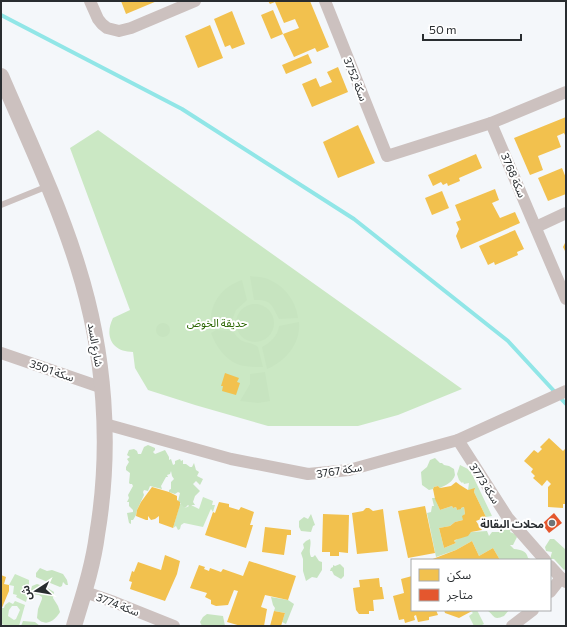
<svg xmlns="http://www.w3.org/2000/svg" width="567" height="627" font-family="Commissioner,'Noto Sans Arabic',sans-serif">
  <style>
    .green { fill: #cbe8c4; fill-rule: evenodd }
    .forest { fill: #c7e4c0 }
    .homes { fill: #f2c14e }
    .shops { fill: #e4572e }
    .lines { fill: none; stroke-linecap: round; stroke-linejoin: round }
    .stream { stroke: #91e6e7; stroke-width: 4 }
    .service { stroke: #ccc1bf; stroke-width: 6 }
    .minor { stroke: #ccc1bf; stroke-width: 12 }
    .tertiary { stroke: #ccc1bf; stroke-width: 16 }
    .poi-dot { fill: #707477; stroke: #fff; stroke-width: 1.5 }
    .labels { text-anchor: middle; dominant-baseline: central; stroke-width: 4; stroke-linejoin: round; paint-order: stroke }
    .street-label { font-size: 11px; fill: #292d30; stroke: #fff }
    .park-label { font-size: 11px; fill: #296500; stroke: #fff }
    .poi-label { font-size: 11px; font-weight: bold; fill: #292d30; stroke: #fff; text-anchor: end }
  </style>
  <rect width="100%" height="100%" fill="#f4f7fa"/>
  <g class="green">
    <path d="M 98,130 L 462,389 L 398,415 L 358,426 L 268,426 L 195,405 L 148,390 L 135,368 L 133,352 C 112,352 104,336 113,318 L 130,310 L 70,148 Z"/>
    <path d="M 460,465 L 470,470 L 492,516 L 486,517 L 474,492 L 475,489 L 468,490 L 469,483 L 464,484 L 463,482 L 462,483 L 459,480 L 457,474 Z"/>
    <path d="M 203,497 L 213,501 L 212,505 L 215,505 L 213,512 L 211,509 L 210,511 L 203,527 L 184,523 L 181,525 L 180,529 L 178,530 L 176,526 L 173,528 L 180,504 L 183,504 L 185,508 L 191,505 L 199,509 Z"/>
    <path d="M 15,574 L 29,580 L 29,590 L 26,602 L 16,597 L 17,595 L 13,594 L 14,586 L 9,585 Z"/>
    <path d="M 15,601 L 25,605 L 19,626 L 8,626 L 1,624 L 1,608 L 4,608 L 5,605 L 9,602 L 13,604 ZM 12,606 L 17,606 L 20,610 L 16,619 L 14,620 L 8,616 L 9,610 Z"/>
    <path d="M 470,610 L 477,610 L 484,624 L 480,626 L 474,626 L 469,616 L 473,613 Z"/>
  </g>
  <g class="forest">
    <path d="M 250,276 C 255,277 261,277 265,278 C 283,284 296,300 298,318 L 279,319 C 272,305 271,299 254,300 Z"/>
    <path d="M 242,280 L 247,300 L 236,310 L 232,320 L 213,322 L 211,320 C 211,301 224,286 242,280 Z"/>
    <circle cx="255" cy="323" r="19"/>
    <path d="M 299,322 C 301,343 286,361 267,369 L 262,347 C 270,343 278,336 279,326 Z"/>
    <circle cx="163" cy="330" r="7"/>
    <path d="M 216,330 L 233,331 C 243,347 247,339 258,347 L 263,367 C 254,367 245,367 237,364 C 225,359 215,345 211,333 Z"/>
    <path d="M 265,372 L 270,401 L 258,403 L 240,401 L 250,384 L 250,374 Z"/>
    <path d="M 148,445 L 155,448 L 155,450 L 153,452 L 155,454 L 165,450 L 169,457 L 169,460 L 171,459 L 173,465 L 175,464 L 175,461 L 180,459 L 181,461 L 183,460 L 183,464 L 186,464 L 190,467 L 192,467 L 194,463 L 196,470 L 199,472 L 197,476 L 203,479 L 200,485 L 196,481 L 193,484 L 200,491 L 195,496 L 193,502 L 195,505 L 192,505 L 190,507 L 188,505 L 185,508 L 178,501 L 180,493 L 178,492 L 175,494 L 169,492 L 169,490 L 171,489 L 171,482 L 174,479 L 172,476 L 171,471 L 170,474 L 167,475 L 168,477 L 166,477 L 161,486 L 162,489 L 150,486 L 148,491 L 144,490 L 143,492 L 144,495 L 137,510 L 136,515 L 133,520 L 131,520 L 131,524 L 129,523 L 127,513 L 133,512 L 133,510 L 129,506 L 129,502 L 127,502 L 129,498 L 128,495 L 133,486 L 132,484 L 130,484 L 129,483 L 130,473 L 126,470 L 126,467 L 129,462 L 127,459 L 130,457 L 127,455 L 129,450 L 134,449 L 137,451 L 138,454 L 141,454 L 144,447 Z"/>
    <path d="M 435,458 L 440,463 L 442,463 L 444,465 L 449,466 L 454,469 L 455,475 C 453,482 446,485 440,488 L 438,486 L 434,487 L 433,489 L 429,490 L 422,485 L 421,472 L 427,467 L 430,460 Z"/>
    <path d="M 432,498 L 435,498 L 440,510 L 452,506 L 453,508 L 456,507 L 457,510 L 464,507 L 465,514 L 464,515 L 463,520 L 455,522 L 450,526 L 439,528 L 444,548 L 456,543 L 454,541 L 471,532 L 487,531 L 489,536 L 492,532 L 499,532 L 498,527 L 509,524 L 511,529 L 510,532 L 515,534 L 517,537 L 513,545 L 510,545 L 514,549 C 521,550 526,550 528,558 L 533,560 L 500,560 L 493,548 L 479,556 L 472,541 L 456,550 L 436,557 L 427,513 L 431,512 L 432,506 L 434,506 Z"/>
    <path d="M 311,514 L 315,525 L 313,526 L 311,532 L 301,531 L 299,527 L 299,521 L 304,517 L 308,519 Z"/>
    <path d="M 310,539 C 312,545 308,550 311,557 L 313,557 L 315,555 L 319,561 L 322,562 L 322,570 L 317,578 L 312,577 L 306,581 L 303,571 L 303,559 L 301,553 L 304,548 L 303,544 L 306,541 Z"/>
    <path d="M 550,539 L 554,539 L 566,550 L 566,569 L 564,570 L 554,559 L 550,559 L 552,552 L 546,551 L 545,547 Z"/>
    <path d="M 340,564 L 344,568 L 344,576 L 341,579 L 334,575 L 332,571 L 330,571 L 331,568 L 333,567 L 333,565 L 335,566 Z"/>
    <path d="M 40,568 L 47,571 L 52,570 L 63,574 L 67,580 L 68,585 L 66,585 L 63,582 L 62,586 L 60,587 L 38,578 L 36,577 L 36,573 Z"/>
    <path d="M 37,584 L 46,587 L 54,592 L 53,598 L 58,606 L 60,612 C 57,617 50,625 43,622 C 41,622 39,620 37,618 L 38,609 L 42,599 L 42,597 L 39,595 L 32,594 L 31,590 L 32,586 Z"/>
    <path d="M 271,597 L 288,600 L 294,604 L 286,624 L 282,622 L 285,613 L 274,611 L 275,608 L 273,605 Z"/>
    <path d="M 487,610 L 509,610 L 504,616 C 493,621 494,615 487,610 Z"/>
    <path d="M 207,614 L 223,616 L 225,626 L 202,626 L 200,622 L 203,617 Z"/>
    <path d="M 23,621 L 35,622 L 40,626 L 21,626 Z"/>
  </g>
  <g class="homes">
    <path d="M 121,1 L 157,1 L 126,14 Z"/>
    <path d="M 268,1 L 310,1 L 329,47 L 317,52 L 315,48 L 294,57 L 283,34 L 271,39 L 261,15 L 273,10 L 283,34 L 299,28 L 295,19 L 284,23 L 275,2 L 270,4 Z"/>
    <path d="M 232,11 L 245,44 L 232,49 L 230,45 L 225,47 L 214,19 Z"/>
    <path d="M 210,25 L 223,58 L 198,68 L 185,36 Z"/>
    <path d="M 308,54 L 312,63 L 286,74 L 282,65 Z"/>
    <path d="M 338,67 L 348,92 L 312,107 L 302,84 L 316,78 L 320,87 L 332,82 L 327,72 Z"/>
    <path d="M 566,117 L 566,137 L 564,133 L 557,136 L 561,147 L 538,156 L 543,170 L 530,175 L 514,138 Z"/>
    <path d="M 358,125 L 375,163 L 338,178 L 323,142 Z"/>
    <path d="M 476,154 L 482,168 L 459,178 L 460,181 L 448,186 L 447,183 L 443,185 L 441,182 L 433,186 L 428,175 Z"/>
    <path d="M 562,168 L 566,178 L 566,194 L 548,201 L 538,178 Z"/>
    <path d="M 495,189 L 499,200 L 492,203 L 500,218 L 515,212 L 520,223 L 461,249 L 456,236 L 459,229 L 456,222 L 461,220 L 455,205 Z"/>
    <path d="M 442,191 L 449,208 L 432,215 L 425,198 Z"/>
    <path d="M 515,230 L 524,249 L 517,252 L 518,255 L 509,259 L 495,265 L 494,262 L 488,265 L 479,246 Z"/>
    <path d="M 566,241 L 566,253 L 563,247 Z"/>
    <path d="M 225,373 L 239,378 L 237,382 L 240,383 L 236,395 L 222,391 L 223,386 L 221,386 Z"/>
    <path d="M 549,438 L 563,451 L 565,449 L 566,450 L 566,504 L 563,504 L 563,508 L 548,507 L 548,487 L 551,484 L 547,480 L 542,486 L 533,478 L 535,476 L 531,472 L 533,469 L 524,461 L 534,450 L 538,453 L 542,449 L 540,447 Z"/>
    <path d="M 456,482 L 460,485 L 468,490 L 475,488 L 474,492 L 486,517 L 476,521 L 482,530 L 471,532 L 468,536 L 455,540 L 454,541 L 456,543 L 444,548 L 439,528 L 450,526 L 455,522 L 463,520 L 462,516 L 465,514 L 464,507 L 461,508 L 461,509 L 457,510 L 456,507 L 453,508 L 452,506 L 440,510 L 435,499 L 433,489 L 434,487 L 438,486 L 440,488 L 451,486 Z"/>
    <path d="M 152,487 L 169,492 L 177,496 L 177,500 L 180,502 L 180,505 L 173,528 L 159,523 L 159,516 L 155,519 L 151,520 L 148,516 L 148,520 L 146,520 L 136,516 L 137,510 L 141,502 Z"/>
    <path d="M 219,502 L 229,504 L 229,507 L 239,510 L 241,507 L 254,512 L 250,525 L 253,525 L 246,548 L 205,535 L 213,512 L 215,513 Z"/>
    <path d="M 425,506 L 435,553 L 408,558 L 398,511 Z"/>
    <path d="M 366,508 L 369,508 L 373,511 L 383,509 L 388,551 L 357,554 L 352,513 L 363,511 Z"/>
    <path d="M 323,514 L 349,515 L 348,553 L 339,552 L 339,556 L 330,556 L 330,552 L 322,552 Z"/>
    <path d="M 265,527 L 291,530 L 291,535 L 287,535 L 284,555 L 262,552 Z"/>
    <path d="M 472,541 L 479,556 L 493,548 L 500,560 L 430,560 L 456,550 Z"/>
    <path d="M 165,555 L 180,561 L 177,574 L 165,601 L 130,589 L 132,582 L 129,581 L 132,571 L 134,572 L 138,562 L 161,570 Z"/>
    <path d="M 249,561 L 296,576 L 288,600 L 265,595 L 261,607 L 267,609 L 264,626 L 241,626 L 227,622 L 238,591 L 234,590 L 228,605 L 216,606 L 211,604 L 211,600 L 205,597 L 207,593 L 190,588 L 199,565 L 205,567 L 204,569 L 209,571 L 210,568 L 221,572 L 223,569 L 243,576 Z"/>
    <path d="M 1,575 L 6,577 L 4,584 L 9,585 L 9,591 L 1,610 Z"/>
    <path d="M 412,576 L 412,610 L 436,610 L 438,615 L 429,617 L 429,620 L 418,622 L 416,615 L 414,616 L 415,620 L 405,623 L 404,619 L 399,620 L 393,596 L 404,593 L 401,579 Z"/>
    <path d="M 379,578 L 380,587 L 382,587 L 384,599 L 373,600 L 374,611 L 369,611 L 369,614 L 359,614 L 356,610 L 353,588 L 360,587 L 359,580 Z"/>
    <path d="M 444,610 L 470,610 L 472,611 L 459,618 L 445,613 Z"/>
    <path d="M 274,611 L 285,613 L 281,626 L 270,626 Z"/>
  </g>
  <path class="shops" d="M 554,513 L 562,523 L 549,533 L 542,524 Z"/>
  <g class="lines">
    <path class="stream" d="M 1,15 L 182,109 L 354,219 L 508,341 L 566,404"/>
    <path class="service" d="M 1,205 L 48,186"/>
    <g class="minor">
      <path d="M 90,1 L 98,19 L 102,24 L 107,28 L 119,31 L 131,28 L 195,1"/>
      <path d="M 325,1 L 387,156 L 491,123 L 566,92"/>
      <path d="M 491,123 L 566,299"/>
      <path d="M 536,227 L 566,213"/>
      <path d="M 1,353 L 103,388"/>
      <path d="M 105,424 L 231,459 L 308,474 L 349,470 L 458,440 L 566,391"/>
      <path d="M 458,440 L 508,518 L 545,560"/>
      <path d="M 550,566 L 561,578 L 566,582"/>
      <path d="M 85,592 L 114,602 L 174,626"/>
      <path d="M 550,592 L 561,578"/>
      <path d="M 512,626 L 533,610"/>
    </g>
    <path class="tertiary" d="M 1,76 C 28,139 58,202 78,267 C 105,353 112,446 97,535 C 93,566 83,596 74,626"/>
  </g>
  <circle class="poi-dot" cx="552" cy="523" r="4"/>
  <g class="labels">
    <g class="street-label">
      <text transform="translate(356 79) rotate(68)">سكة 3752</text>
      <text transform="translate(514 175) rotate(67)">سكة 3768</text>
      <text transform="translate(96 345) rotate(80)">شارع السد</text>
      <text transform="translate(52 370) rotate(19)">سكة 3501</text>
      <text transform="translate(339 470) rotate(-9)">سكة 3767</text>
      <text transform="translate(485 483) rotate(57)">سكة 3773</text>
      <text transform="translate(118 604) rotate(21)">سكة 3774</text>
    </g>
    <g class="park-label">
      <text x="217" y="322">حديقة الخوض</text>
    </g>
    <g class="poi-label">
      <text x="544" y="523">محلات البقالة</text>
    </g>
  </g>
  <rect width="567" height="627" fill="none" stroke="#292d30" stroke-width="4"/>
  <rect x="411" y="559" width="140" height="52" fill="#ffffff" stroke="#a9abac"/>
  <rect x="419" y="569" width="20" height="12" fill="#f2c14e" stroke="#a9abac"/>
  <text x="447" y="579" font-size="12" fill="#292d30">سكن</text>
  <rect x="419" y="589" width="20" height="12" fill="#e4572e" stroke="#a9abac"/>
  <text x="447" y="599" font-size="12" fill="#292d30">متاجر</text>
  <g transform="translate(36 591) rotate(258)" stroke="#ffffff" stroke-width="3" paint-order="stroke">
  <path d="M0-3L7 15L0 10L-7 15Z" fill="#292d30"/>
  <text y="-6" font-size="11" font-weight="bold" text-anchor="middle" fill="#292d30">ش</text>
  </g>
  <path d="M423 34v6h98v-6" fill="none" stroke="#292d30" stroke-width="2"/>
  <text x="429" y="34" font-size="12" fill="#292d30" stroke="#ffffff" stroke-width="3" paint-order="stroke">50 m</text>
</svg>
